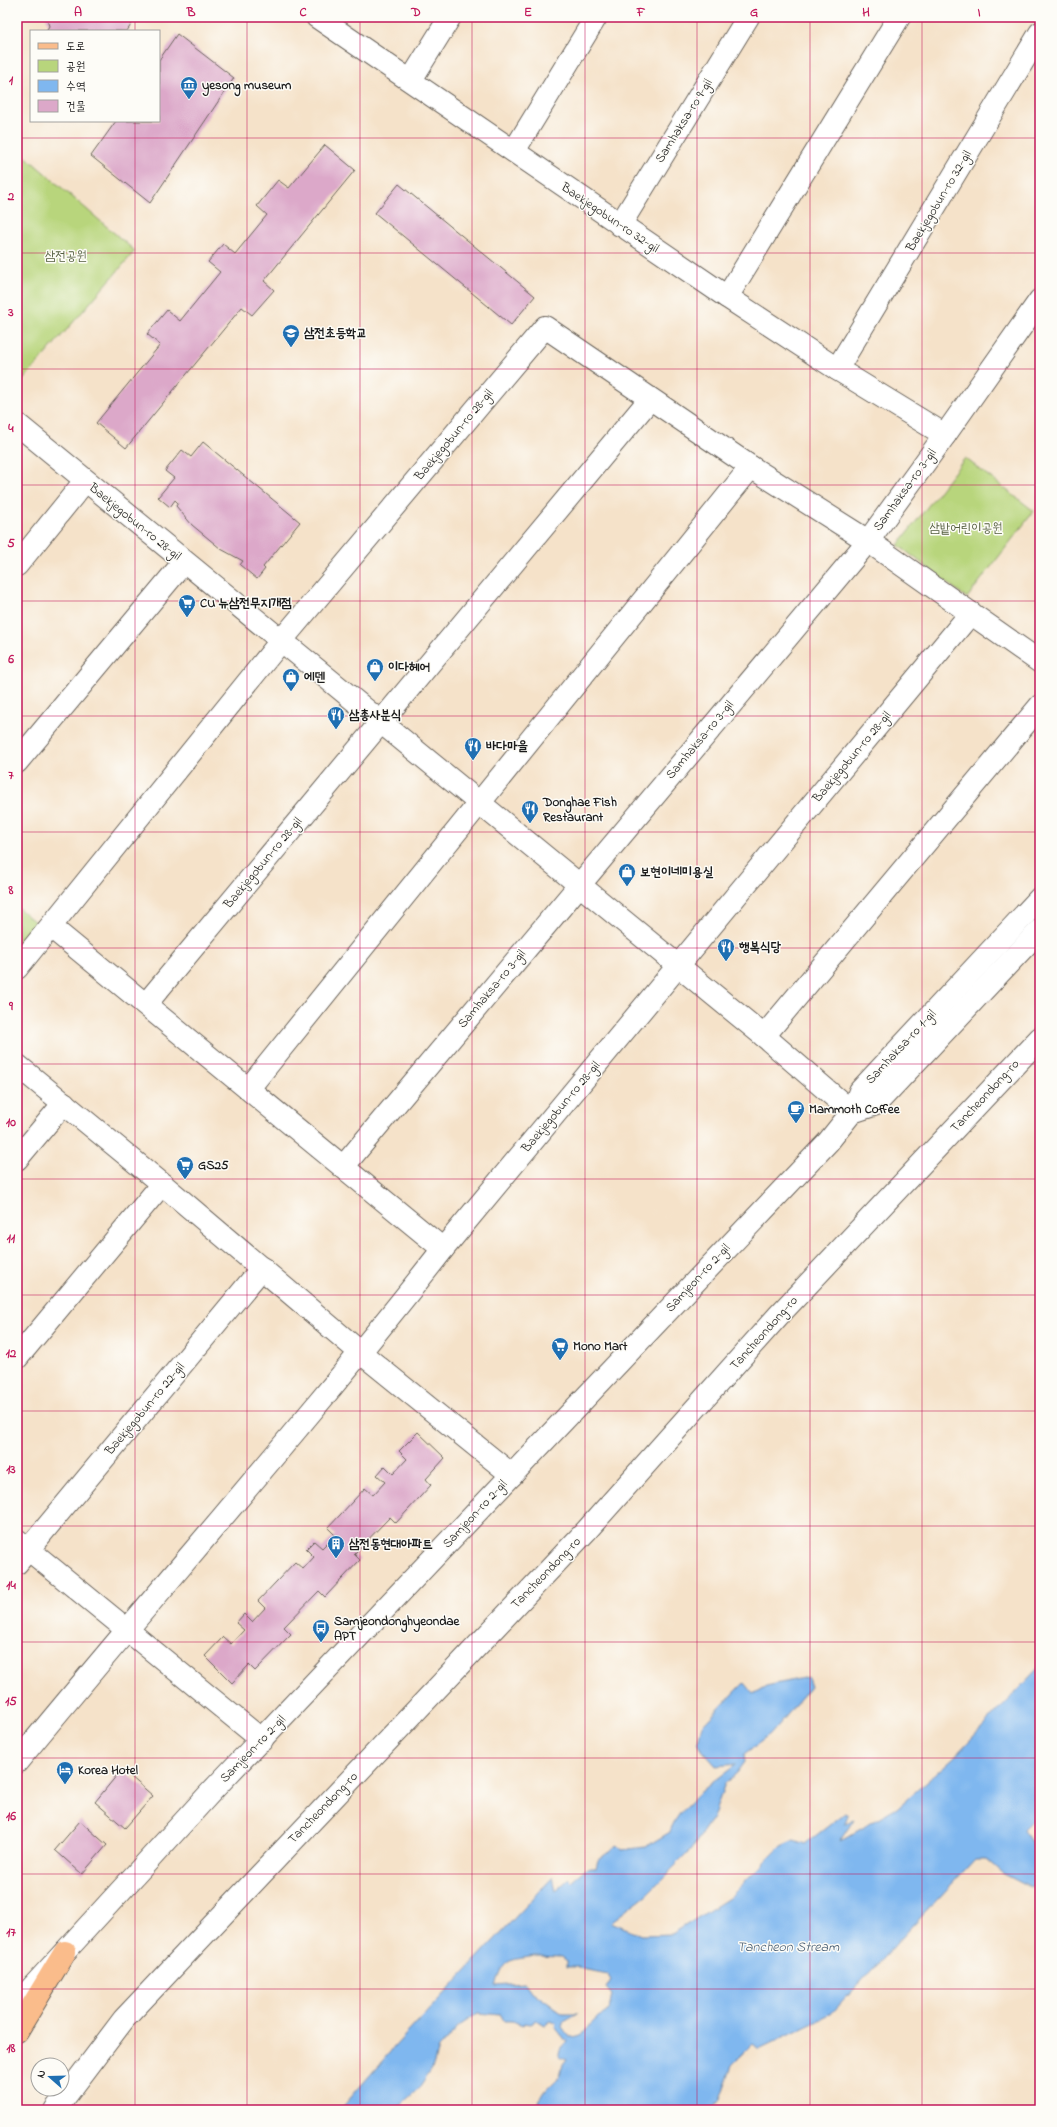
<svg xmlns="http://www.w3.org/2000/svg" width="1057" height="2127" font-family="'Indie Flower','Poor Story',sans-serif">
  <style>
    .green { fill: #b8d57c; stroke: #6a784c }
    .water { fill: #7fb7ef; stroke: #4e6a86; fill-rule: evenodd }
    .building { fill: #dca8c9 }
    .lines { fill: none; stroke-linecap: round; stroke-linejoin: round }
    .minor-casing { stroke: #686159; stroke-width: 24 }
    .major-casing { stroke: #686159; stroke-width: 24 }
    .minor { stroke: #fff; stroke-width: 22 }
    .major { stroke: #fabc8b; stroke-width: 22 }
    .grid { fill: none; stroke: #c2185b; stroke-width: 1; stroke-opacity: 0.55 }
    .labels { text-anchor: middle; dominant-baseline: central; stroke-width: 3; stroke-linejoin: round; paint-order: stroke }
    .poi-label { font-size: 13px; font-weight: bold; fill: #1c1c1c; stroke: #fdfcf7; text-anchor: start }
    .street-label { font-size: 13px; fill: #1c1c1c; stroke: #fdfcf7 }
    .park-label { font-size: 13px; fill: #535d3e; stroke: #fdfcf7 }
    .water-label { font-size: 14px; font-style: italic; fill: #445a70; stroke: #fdfcf7 }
    .neatline { fill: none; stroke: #c2185b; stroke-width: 1.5 }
    .grid-label { font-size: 13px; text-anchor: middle; font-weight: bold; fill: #c2185b }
  </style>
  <rect width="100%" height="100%" fill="#fdfcf7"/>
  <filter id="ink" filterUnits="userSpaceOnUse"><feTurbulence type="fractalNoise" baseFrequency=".025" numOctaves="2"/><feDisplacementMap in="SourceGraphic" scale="8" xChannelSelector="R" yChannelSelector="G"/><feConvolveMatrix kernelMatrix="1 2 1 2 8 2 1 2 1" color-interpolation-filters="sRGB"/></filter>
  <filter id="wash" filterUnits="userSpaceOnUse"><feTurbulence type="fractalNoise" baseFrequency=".012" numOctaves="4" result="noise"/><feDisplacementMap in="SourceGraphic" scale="16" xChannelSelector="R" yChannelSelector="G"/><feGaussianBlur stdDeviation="0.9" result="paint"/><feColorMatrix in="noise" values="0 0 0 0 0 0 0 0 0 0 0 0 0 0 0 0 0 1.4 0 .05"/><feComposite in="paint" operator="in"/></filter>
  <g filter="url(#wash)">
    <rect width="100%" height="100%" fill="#f5e2c9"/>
    <g class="green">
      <path d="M 17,149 L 135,251 L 17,387 Z"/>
      <path d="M 965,458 L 1034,511 L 967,598 L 898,545 Z"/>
      <path d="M 17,907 L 36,923 L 17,949 Z"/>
    </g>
    <path class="water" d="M 1040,1666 L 1040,1814 L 1024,1830 L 1040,1859 L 1040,1877 L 1031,1888 L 1002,1873 L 986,1859 L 975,1859 L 831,2014 L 759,2049 L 753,2044 L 732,2065 L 720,2099 L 710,2110 L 533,2110 L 546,2090 L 560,2076 L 563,2064 L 567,2059 L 559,2056 C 559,2048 562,2046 567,2042 L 555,2027 L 556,2024 L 550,2021 L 544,2025 L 536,2020 L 531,2023 L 524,2022 L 523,2025 L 512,2021 L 504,2021 L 501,2015 L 479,2013 L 459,2026 L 438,2049 L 432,2069 L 420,2087 L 395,2110 L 340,2110 L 396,2045 L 553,1877 L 556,1890 L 569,1879 L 572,1883 C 578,1874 585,1867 596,1868 L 598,1860 L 618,1845 L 622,1850 L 645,1847 L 670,1832 C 678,1805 715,1781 737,1764 L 716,1766 L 702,1750 L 698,1741 L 702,1726 L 744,1683 L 753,1694 L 766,1686 L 808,1677 L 811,1687 L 770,1735 L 744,1754 L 745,1762 L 737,1773 L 725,1783 L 713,1818 L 690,1851 L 647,1894 L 611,1922 L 642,1935 L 672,1934 L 729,1898 L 781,1846 L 794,1840 L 805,1844 L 845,1813 L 848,1815 L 845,1823 L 854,1820 L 840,1841 L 897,1808 L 953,1758 ZM 535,1956 L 562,1957 L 567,1961 L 567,1967 L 579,1967 L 582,1969 L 608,1974 L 611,1980 L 606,1988 L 612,1995 L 609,2010 C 604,2014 597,2017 593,2021 C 583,2031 587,2036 570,2037 L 562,2027 L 564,2021 L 578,2013 L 562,2013 L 530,1990 L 525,1983 L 495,1985 C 505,1957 508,1961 535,1956 Z"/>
    <g id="blocks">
      <g class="building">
        <path d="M 46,17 L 136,17 L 127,31 L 46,31 L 49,26 Z"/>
        <path d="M 177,34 L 234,78 L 150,203 L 91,156 L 116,121 L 159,121 L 159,60 Z"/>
        <path d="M 325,145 L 355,170 L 264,281 L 274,290 L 252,315 L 242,307 L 126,448 L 96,423 L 160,345 L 147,334 L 167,310 L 180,321 L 220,272 L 208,262 L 223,244 L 235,254 L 267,215 L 257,206 L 278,180 L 289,188 Z"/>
        <path d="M 399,184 L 535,296 L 511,325 L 375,213 Z"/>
        <path d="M 203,442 L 300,522 L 263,567 L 265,569 L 257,579 L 240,565 L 243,561 L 221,549 L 192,525 L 176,506 L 178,503 L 175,500 L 170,507 L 158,497 L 174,478 L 165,471 L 182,450 L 191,457 Z"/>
        <path d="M 418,1432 L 445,1458 L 426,1479 L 431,1485 L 396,1523 L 390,1517 L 354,1554 L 360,1560 L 325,1597 L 319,1591 L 284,1627 L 291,1634 L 255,1671 L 249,1665 L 232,1683 L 205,1656 L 223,1637 L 231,1644 L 244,1630 L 236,1623 L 244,1614 L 252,1622 L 265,1608 L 258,1601 L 295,1562 L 303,1569 L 314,1557 L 306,1549 L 314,1541 L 322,1548 L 335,1535 L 328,1528 L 365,1488 L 373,1495 L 385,1482 L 377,1475 L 385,1466 L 393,1474 L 407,1459 L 399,1451 Z"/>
        <path d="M 122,1769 L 153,1796 L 125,1828 L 95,1802 Z"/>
        <path d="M 80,1821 L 107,1845 L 82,1874 L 55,1850 Z"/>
      </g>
    </g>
  </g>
  <g filter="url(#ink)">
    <use href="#blocks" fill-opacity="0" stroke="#686159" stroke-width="1"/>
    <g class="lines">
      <defs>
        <g id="minor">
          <path d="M 317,17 L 727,297 L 837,369 L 945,435"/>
          <path d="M 411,80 L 450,17"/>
          <path d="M 514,151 L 596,17"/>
          <path d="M 620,225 L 748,17"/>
          <path d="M 727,297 L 899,17"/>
          <path d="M 837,369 L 1040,33"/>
          <path d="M 17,424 L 764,1036 L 852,1112"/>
          <path d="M 17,565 L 85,481"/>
          <path d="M 17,762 L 184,562"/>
          <path d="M 51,927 L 443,1249"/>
          <path d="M 17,968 L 281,641 L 545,327 L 751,467 L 868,541 L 1040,662"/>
          <path d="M 146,1004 L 650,399"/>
          <path d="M 764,1036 L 1040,706"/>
          <path d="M 17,1065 L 162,1184 L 361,1353 L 512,1475"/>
          <path d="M 249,1088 L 751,467"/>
          <path d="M 852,1112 L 876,1104 L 1040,930"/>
          <path d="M 17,1159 L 64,1103"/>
          <path d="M 343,1167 L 868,541 L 945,435 L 1040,300"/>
          <path d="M 17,1358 L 162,1184"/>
          <path d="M 17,1540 L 262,1740"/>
          <path d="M 17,1563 L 262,1268"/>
          <path d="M 17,1762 C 158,1590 306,1424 443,1249 L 971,613"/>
          <path d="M 17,2004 L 211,1792 L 828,1142 L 852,1112 L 860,1091 L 1040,898"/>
          <path d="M 55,2110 L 124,2019 L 587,1530 L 778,1316 L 1040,1038"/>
        </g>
        <path id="major" d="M 17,2031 L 65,1952"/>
      </defs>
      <use href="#minor" class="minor-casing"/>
      <use href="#major" class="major-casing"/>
      <use href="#minor" class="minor"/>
      <use href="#major" class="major"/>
    </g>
  </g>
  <path class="grid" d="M 135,17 L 135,31M 247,17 L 247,2110M 360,17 L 360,2110M 472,17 L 472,2110M 585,17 L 585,2110M 697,17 L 697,2110M 810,17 L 810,2110M 922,17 L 922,2110M 135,121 L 135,2110M 17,138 L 1040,138M 17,253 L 1040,253M 17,369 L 1040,369M 17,485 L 1040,485M 17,601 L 1040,601M 17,716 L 1040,716M 17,832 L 1040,832M 17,948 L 1040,948M 17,1064 L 1040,1064M 17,1179 L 1040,1179M 17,1295 L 1040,1295M 17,1411 L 1040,1411M 17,1526 L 1040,1526M 17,1642 L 1040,1642M 17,1758 L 1040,1758M 17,1874 L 1040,1874M 17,1989 L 1040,1989"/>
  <defs>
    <symbol id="museum-pin" viewBox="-11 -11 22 30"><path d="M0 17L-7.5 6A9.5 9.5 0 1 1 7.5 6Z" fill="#1f6fb2" stroke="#fdfcf7"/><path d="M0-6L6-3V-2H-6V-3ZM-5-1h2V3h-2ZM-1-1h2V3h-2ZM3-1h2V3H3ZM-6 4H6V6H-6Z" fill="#fff"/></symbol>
    <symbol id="school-pin" viewBox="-11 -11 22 30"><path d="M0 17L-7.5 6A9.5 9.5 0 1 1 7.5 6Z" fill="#1f6fb2" stroke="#fdfcf7"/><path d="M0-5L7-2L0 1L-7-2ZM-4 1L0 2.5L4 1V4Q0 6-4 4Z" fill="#fff"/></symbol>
    <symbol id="supermarket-pin" viewBox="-11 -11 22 30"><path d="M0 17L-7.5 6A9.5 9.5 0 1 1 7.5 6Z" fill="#1f6fb2" stroke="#fdfcf7"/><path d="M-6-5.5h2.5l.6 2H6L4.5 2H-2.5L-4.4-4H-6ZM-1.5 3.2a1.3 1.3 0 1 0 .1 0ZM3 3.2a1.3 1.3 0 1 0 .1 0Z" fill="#fff"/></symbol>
    <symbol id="shop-pin" viewBox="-11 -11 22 30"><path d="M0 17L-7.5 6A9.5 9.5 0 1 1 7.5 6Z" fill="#1f6fb2" stroke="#fdfcf7"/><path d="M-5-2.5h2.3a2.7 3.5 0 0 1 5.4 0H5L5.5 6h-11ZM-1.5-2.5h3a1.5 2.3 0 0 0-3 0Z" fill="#fff"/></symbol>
    <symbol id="restaurant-pin" viewBox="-11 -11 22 30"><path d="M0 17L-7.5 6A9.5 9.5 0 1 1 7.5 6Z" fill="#1f6fb2" stroke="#fdfcf7"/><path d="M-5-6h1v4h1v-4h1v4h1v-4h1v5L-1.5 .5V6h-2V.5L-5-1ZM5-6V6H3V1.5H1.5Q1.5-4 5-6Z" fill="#fff"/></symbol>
    <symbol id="cafe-pin" viewBox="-11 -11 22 30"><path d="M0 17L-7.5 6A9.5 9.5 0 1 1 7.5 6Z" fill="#1f6fb2" stroke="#fdfcf7"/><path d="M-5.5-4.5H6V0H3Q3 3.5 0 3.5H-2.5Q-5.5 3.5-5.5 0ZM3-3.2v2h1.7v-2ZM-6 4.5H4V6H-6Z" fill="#fff"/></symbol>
    <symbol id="building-pin" viewBox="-11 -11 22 30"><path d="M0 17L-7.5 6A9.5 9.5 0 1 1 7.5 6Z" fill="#1f6fb2" stroke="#fdfcf7"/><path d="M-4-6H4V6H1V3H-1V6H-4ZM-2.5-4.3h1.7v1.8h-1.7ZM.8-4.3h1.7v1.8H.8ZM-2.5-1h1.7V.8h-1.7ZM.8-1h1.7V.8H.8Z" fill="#fff"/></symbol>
    <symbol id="bus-pin" viewBox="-11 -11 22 30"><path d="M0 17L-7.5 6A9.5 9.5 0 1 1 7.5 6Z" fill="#1f6fb2" stroke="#fdfcf7"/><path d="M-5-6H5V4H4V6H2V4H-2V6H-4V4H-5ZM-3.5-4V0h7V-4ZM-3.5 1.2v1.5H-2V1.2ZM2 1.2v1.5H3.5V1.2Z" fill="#fff"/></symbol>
    <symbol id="hotel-pin" viewBox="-11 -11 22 30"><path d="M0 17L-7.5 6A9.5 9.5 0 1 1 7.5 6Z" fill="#1f6fb2" stroke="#fdfcf7"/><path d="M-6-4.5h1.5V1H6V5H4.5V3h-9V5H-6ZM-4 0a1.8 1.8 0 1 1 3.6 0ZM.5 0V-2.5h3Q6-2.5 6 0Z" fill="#fff"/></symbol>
  </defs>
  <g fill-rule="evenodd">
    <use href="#museum-pin" x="179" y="75" width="20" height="27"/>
    <use href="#school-pin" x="281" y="323" width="20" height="27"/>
    <use href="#supermarket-pin" x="177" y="593" width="20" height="27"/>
    <use href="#shop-pin" x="365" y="657" width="20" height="27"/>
    <use href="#shop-pin" x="281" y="667" width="20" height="27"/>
    <use href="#restaurant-pin" x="326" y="705" width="20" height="27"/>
    <use href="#restaurant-pin" x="463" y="736" width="20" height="27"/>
    <use href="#restaurant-pin" x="520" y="799" width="20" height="27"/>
    <use href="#shop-pin" x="617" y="862" width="20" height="27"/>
    <use href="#restaurant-pin" x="716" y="937" width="20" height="27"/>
    <use href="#cafe-pin" x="786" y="1099" width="20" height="27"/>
    <use href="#supermarket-pin" x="175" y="1155" width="20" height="27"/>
    <use href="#supermarket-pin" x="550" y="1336" width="20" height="27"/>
    <use href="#building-pin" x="326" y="1534" width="20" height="27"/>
    <use href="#bus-pin" x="311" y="1618" width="20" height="27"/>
    <use href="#hotel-pin" x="55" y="1760" width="20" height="27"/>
  </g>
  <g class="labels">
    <g class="poi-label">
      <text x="202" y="85">yesong museum</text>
      <text x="304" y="333">삼전초등학교</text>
      <text x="200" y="603">CU 뉴삼전무지개점</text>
      <text x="388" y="667">이다헤어</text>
      <text x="304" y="677">에덴</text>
      <text x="349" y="715">삼총사분식</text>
      <text x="486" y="746">바다마을</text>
      <text x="543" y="802">Donghae Fish<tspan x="543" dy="15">Restaurant</tspan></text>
      <text x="640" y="872">보현이네미용실</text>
      <text x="739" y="947">행복식당</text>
      <text x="809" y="1109">Mammoth Coffee</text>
      <text x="198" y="1165">GS25</text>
      <text x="573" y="1346">Mono Mart</text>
      <text x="349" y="1544">삼전동현대아파트</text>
      <text x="334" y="1621">Samjeondonghyeondae<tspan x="334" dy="15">APT</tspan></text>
      <text x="78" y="1770">Korea Hotel</text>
    </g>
    <g class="street-label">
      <text transform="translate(684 121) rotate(-58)">Samhaksa-ro 9-gil</text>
      <text transform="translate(939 201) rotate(-59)">Baekjegobun-ro 32-gil</text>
      <text transform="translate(610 218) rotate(34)">Baekjegobun-ro 32-gil</text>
      <text transform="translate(454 435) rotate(-50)">Baekjegobun-ro 28-gil</text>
      <text transform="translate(905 490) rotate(-54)">Samhaksa-ro 3-gil</text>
      <text transform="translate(135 522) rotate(39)">Baekjegobun-ro 28-gil</text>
      <text transform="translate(700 740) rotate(-50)">Samhaksa-ro 3-gil</text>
      <text transform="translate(852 757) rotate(-50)">Baekjegobun-ro 28-gil</text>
      <text transform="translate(263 863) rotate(-50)">Baekjegobun-ro 28-gil</text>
      <text transform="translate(492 989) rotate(-50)">Samhaksa-ro 3-gil</text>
      <text transform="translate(901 1047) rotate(-47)">Samhaksa-ro 1-gil</text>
      <text transform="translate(985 1096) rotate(-47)">Tancheondong-ro</text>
      <text transform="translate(561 1107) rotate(-50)">Baekjegobun-ro 28-gil</text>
      <text transform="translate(698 1278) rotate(-47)">Samjeon-ro 2-gil</text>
      <text transform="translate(764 1333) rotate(-48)">Tancheondong-ro</text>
      <text transform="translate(145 1409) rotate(-50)">Baekjegobun-ro 22-gil</text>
      <text transform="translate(475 1514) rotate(-47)">Samjeon-ro 2-gil</text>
      <text transform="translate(546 1573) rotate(-46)">Tancheondong-ro</text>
      <text transform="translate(253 1749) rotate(-46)">Samjeon-ro 2-gil</text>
      <text transform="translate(323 1808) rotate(-46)">Tancheondong-ro</text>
    </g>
    <g class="park-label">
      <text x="66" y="256">삼전공원</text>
      <text x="966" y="528">삼밭어린이공원</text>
    </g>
    <g class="water-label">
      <text x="788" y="1947">Tancheon Stream</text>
    </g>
  </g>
  <rect width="1057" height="2127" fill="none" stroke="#fdfcf7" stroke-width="44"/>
  <rect x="30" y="30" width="130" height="92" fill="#fdfcf7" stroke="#a3a29f"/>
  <rect x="38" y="43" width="20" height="6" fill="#fabc8b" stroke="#a3a29f"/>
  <text x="66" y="50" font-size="12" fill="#1c1c1c">도로</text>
  <rect x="38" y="60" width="20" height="12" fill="#b8d57c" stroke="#a3a29f"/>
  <text x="66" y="70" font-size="12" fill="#1c1c1c">공원</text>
  <rect x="38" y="80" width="20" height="12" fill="#7fb7ef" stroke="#a3a29f"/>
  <text x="66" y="90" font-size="12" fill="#1c1c1c">수역</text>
  <rect x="38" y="100" width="20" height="12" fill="#dca8c9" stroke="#a3a29f"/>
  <text x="66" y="110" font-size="12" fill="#1c1c1c">건물</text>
  <g transform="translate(50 2077) rotate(290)"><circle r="19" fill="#fdfcf7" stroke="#a3a29f"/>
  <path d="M0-3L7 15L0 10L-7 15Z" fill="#1f6fb2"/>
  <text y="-6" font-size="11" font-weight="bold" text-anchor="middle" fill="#1c1c1c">N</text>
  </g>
  <rect x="22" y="22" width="1013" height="2083" class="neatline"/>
  <g class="grid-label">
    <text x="78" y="16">A</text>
    <text x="191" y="16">B</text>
    <text x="303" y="16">C</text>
    <text x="416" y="16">D</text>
    <text x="528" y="16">E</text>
    <text x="641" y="16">F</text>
    <text x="754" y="16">G</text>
    <text x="866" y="16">H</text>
    <text x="979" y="16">I</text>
    <text x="11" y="84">1</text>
    <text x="11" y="200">2</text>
    <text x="11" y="316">3</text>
    <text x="11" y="432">4</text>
    <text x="11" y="547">5</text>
    <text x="11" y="663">6</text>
    <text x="11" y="779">7</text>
    <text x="11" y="894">8</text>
    <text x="11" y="1010">9</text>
    <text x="11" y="1126">10</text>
    <text x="11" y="1242">11</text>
    <text x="11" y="1357">12</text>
    <text x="11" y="1473">13</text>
    <text x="11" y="1589">14</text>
    <text x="11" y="1705">15</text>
    <text x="11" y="1820">16</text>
    <text x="11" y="1936">17</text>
    <text x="11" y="2052">18</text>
  </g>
</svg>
